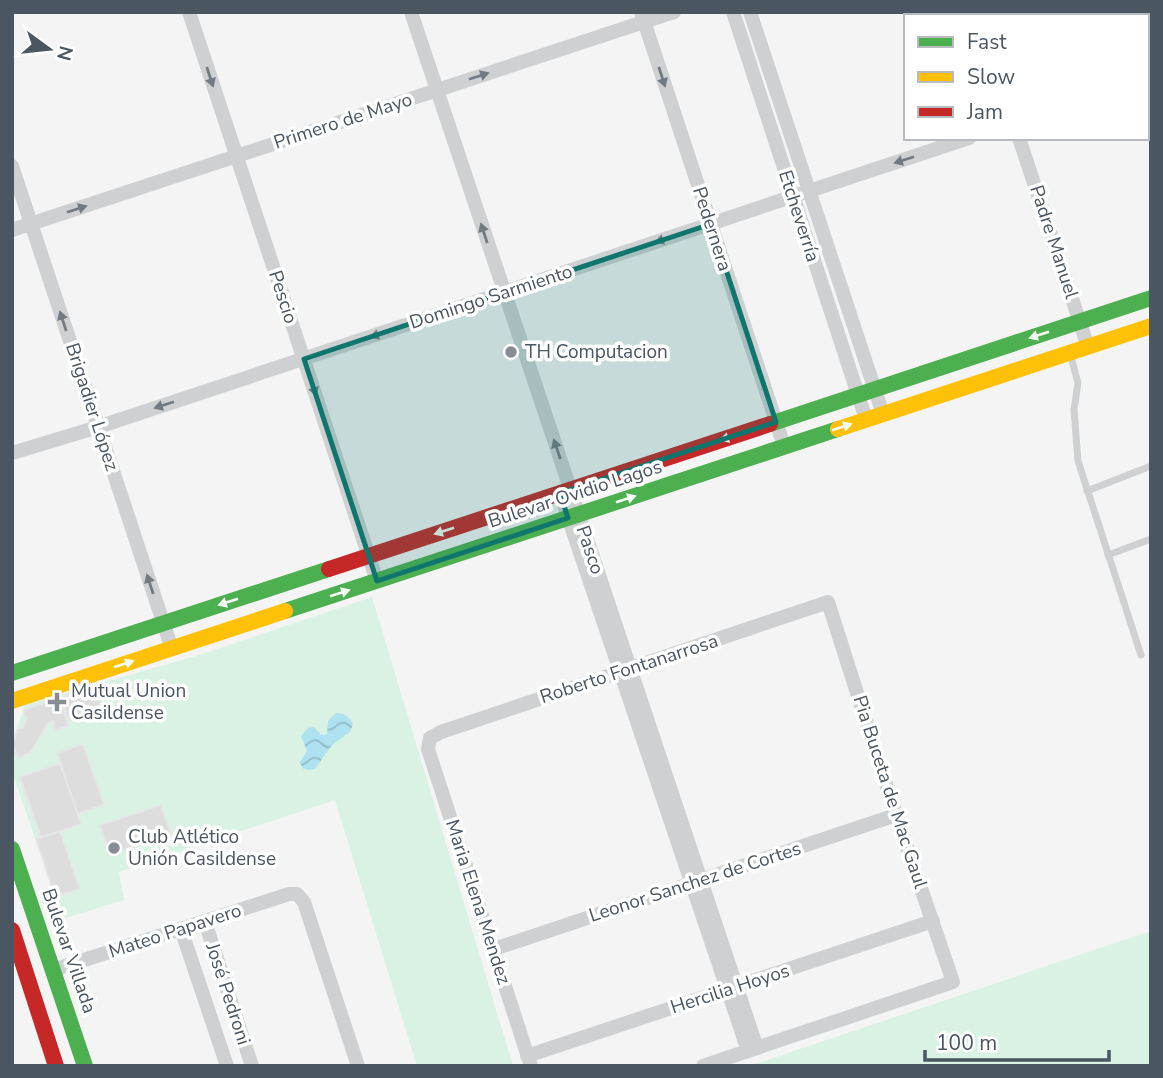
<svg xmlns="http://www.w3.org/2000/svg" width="1163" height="1078" font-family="'Nunito Sans',sans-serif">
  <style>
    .green { fill: #d9f2e3 }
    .water { fill: url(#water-waves) }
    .building { fill: #ddddde; stroke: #e5e6e7; stroke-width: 2 }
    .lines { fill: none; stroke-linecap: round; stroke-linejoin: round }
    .lane { stroke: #ced0d2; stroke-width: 7 }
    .street { stroke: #ced0d2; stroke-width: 14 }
    .fast { stroke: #4caf50; stroke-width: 16 }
    .slow { stroke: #ffc107; stroke-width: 16 }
    .jam { stroke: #c62828; stroke-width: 16 }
    .oneway { fill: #727b83 }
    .oneway2 { fill: #f6fbf6 }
    .marked { fill: #0f766e; fill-opacity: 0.2; stroke: #0f766e; stroke-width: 5; stroke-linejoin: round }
    .poi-dot { fill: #868d94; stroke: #fff; stroke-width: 2.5 }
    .labels { text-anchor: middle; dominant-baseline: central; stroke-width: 7; stroke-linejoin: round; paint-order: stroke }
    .street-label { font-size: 19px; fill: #4a5661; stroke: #fff }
    .poi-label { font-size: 19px; fill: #4a5661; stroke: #fff; text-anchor: start }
  </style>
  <defs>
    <pattern id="water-waves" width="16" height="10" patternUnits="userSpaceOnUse" patternTransform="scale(1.75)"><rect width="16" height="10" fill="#aee2f0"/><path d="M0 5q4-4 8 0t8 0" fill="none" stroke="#90bac6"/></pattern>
  </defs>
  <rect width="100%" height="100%" fill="#f4f4f4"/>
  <g class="green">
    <path d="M 372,597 L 513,1066 L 417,1066 L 335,800 L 119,872 L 124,900 L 63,919 L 12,772 L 12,743 L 25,705 L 199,655 Z"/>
    <path d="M 1151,931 L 1151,1066 L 749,1066 Z"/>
  </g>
  <path class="water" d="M 336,713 C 345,713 348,716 353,724 L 350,732 L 332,745 L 315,769 L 308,770 L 302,768 L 300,762 L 307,751 L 301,736 L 308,728 L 314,727 L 321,735 L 327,734 L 328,721 Z"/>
  <g class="building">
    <path d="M 96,687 L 102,708 L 68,719 L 62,698 Z"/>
    <path d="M 59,698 L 69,726 L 55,730 L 53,721 L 48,723 L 31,752 L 20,758 L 15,753 L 12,743 L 18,729 L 23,728 L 27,718 L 24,714 L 26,709 Z"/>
    <path d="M 83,744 L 104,805 L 78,814 L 57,753 Z"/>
    <path d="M 60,763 L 81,824 L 41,838 L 20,777 Z"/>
    <path d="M 161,805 L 171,834 L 110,855 L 100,825 Z"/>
    <path d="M 60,831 L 80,889 L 55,897 L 36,839 Z"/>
  </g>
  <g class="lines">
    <g class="lane">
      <path d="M 1070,353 L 1078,383 L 1074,410 L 1078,461 L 1141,655"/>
      <path d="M 1087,491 L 1151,466"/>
      <path d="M 1108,555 L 1151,539"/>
    </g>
    <g class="street">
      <path d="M 189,12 L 377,581"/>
      <path d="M 411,12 L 757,1048"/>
      <path d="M 641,12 L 784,446"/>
      <path d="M 733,12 L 866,419"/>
      <path d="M 750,12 L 883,414"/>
      <path d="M 978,12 L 979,16"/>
      <path d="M 1147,79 L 1151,78"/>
      <path d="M 1019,138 L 1088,347"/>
      <path d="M 12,166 L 172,649"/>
      <path d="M 12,230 L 674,12"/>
      <path d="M 12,453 L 98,427 L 969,138"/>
      <path d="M 560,493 L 745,1042"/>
      <path d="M 205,922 L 252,1066"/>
      <path d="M 181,929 L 227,1066"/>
      <path d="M 494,949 L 896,815"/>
      <path d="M 53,970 L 289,894 L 297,894 L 304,902 L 358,1066"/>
      <path d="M 527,1056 L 933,921"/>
      <path d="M 531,1066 L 428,749 L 430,738 L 441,732 L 828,602 L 896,815 L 953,982 L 703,1066"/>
    </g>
    <g class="fast">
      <path d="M 770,424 L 1151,298"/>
      <path d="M 285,611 L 838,429"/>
      <path d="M 12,673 L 329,569"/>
      <path d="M 12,849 L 85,1066"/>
    </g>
    <g class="slow">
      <path d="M 838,429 L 1151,326"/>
      <path d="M 12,701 L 285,611"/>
    </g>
    <g class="jam">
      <path d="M 329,569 L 770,424"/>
      <path d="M 12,930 L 56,1066"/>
    </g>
  </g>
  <defs><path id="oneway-solid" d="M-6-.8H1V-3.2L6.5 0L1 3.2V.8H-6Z" transform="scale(1.75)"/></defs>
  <g class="oneway">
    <use href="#oneway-solid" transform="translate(479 76) rotate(-18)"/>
    <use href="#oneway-solid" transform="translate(210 77) rotate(72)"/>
    <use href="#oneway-solid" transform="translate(662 77) rotate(72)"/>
    <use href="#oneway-solid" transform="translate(904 160) rotate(162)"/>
    <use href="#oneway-solid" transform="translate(77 209) rotate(-18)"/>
    <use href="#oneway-solid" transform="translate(484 233) rotate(-108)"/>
    <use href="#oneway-solid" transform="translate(665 239) rotate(162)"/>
    <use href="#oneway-solid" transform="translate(63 321) rotate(-108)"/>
    <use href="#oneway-solid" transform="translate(380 334) rotate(162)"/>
    <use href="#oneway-solid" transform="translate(313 386) rotate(72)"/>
    <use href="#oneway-solid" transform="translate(164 405) rotate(162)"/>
    <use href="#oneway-solid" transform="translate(557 449) rotate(-109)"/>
    <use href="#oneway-solid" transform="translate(150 584) rotate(-108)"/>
  </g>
  <g class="oneway2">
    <use href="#oneway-solid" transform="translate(1039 335) rotate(162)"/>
    <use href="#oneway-solid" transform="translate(842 427) rotate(-18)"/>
    <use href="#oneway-solid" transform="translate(730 437) rotate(162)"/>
    <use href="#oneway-solid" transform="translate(626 499) rotate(-18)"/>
    <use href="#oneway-solid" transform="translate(444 531) rotate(162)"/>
    <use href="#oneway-solid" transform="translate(340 593) rotate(-18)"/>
    <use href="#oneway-solid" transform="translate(228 602) rotate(162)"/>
    <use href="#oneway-solid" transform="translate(124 664) rotate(-18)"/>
  </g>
  <path class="marked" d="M 711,224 L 776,422 L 560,493 L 568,518 L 377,581 L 304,359 Z"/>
  <g class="poi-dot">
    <circle cx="511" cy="352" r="7"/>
    <path d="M53.5 691.5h7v7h7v7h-7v7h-7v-7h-7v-7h7z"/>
    <circle cx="114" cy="848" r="7"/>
  </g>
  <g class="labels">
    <g class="street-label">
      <text transform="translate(343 121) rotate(-18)">Primero de Mayo</text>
      <text transform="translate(799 216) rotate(72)">Etcheverría</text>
      <text transform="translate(712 229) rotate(72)">Pedernera</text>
      <text transform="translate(1054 242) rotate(72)">Padre Manuel</text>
      <text transform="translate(283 297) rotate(72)">Pescio</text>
      <text transform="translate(491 297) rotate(-18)">Domingo Sarmiento</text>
      <text transform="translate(92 407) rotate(72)">Brigadier López</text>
      <text transform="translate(575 494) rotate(-18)">Bulevar Ovidio Lagos</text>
      <text transform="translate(590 550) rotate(71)">Pasco</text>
      <text transform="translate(629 669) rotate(-18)">Roberto Fontanarrosa</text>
      <text transform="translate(890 792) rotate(72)">Pia Buceta de Mac Gaul</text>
      <text transform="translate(695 882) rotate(-18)">Leonor Sanchez de Cortes</text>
      <text transform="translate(478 902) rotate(72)">Maria Elena Mendez</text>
      <text transform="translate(175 931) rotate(-18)">Mateo Papavero</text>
      <text transform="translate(69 951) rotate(71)">Bulevar Villada</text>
      <text transform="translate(730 989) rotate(-18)">Hercilia Hoyos</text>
      <text transform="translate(228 994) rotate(72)">José Pedroni</text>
    </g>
    <g class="poi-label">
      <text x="525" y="352">TH Computacion</text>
      <text x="71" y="691">Mutual Union<tspan x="71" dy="22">Casildense</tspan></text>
      <text x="128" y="837">Club Atlético<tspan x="128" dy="22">Unión Casildense</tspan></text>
    </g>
  </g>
  <rect width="1163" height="1078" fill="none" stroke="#4a5661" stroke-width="28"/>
  <rect x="904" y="14" width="245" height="126" fill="#ffffff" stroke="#b7bbc0" stroke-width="2"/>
  <rect x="918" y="37" width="35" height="10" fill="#4caf50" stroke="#b7bbc0" stroke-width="2"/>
  <text x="967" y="49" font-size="21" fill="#4a5661">Fast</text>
  <rect x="918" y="72" width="35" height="10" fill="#ffc107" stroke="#b7bbc0" stroke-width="2"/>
  <text x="967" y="84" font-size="21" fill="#4a5661">Slow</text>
  <rect x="918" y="107" width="35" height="10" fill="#c62828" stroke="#b7bbc0" stroke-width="2"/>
  <text x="967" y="119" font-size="21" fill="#4a5661">Jam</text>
  <g transform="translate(49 49) rotate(105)" stroke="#ffffff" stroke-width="5" paint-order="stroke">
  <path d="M0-5L12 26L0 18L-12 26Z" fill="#4a5661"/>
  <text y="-10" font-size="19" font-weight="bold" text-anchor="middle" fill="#4a5661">N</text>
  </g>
  <path d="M925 1050v10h184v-10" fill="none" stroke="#4a5661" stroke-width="3.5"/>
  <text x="936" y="1050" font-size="21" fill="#4a5661" stroke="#ffffff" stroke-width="5" paint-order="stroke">100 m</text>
</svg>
